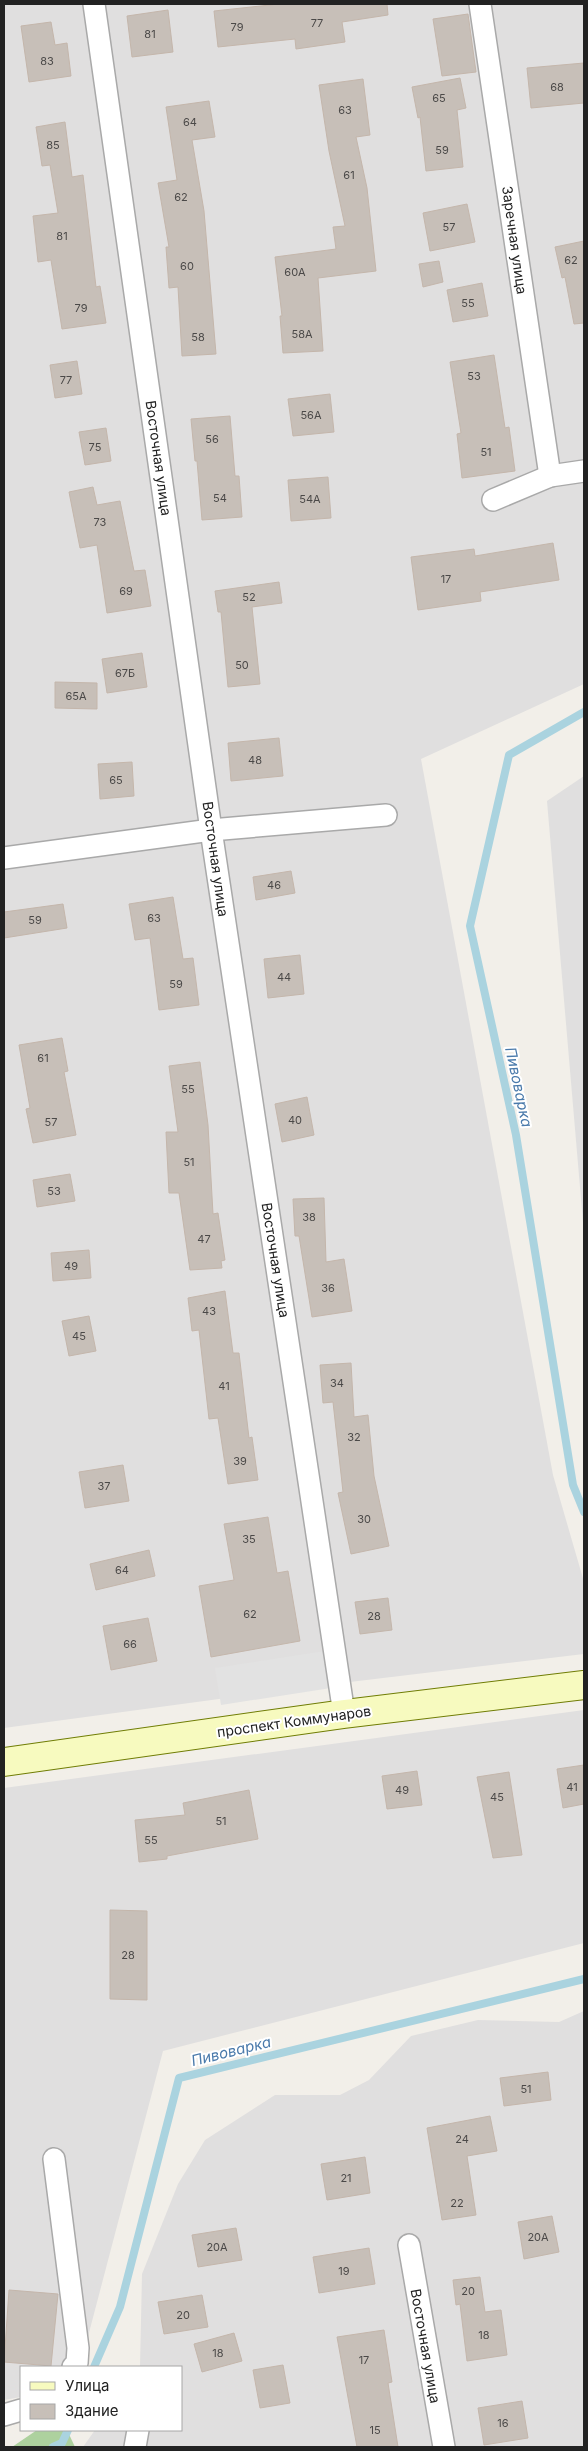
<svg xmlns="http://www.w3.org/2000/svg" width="588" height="2451" font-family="Inter,sans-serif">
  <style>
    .residential { fill: #e0dfdf }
    .forest { fill: #add19e }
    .parking { fill: #e2e2e2 }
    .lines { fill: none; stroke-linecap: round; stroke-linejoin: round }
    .stream { stroke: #aad3df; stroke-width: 8 }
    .building { fill: #c7bfb8; stroke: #c4b6ab }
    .street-casing { stroke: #a9a9a9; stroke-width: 24 }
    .secondary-casing { stroke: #707d05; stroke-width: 30 }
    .street { stroke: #fff; stroke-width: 21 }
    .secondary { stroke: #f7fabf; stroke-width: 28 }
    .labels { text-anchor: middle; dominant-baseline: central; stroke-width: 4; stroke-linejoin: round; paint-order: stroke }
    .number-label { font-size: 11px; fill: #4b4948 }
    .street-label { font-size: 14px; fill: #222; stroke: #fff }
    .water-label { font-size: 15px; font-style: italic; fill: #4a7aab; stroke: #fff }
  </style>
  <rect width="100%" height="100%" fill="#f2efe9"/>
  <g class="residential">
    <path d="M 4,4 L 584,4 L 584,684 L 421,759 L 553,1475 L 584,1582 L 584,1654 L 300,1688 L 4,1728 Z"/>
    <path d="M 584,776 L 584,1234 L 547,801 Z"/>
    <path d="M 584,1710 L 584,1943 L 163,2051 L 80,2367 L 21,2367 L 21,2397 L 4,2400 L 4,1788 Z"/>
    <path d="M 584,2011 L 584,2447 L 83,2447 L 95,2430 L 181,2430 L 181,2367 L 140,2367 L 142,2274 L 178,2184 L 205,2140 L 275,2095 L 340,2095 L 369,2080 L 411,2036 L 478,2020 L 559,2022 Z"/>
  </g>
  <path class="forest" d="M 37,2430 L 67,2430 L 75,2447 L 12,2447 Z"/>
  <path class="parking" d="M 325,1651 L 331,1688 L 221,1705 L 215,1668 Z"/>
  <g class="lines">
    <g class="stream">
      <path d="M 584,712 L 509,755 L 470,926 L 516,1135 L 573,1485 L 584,1512"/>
      <path d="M 94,2367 L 120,2307 L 179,2078 L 584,1979"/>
      <path d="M 53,2447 L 62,2443 L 68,2430"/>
    </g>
  </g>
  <g class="building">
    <path d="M 279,4 L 387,4 L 388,15 L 342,22 L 345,42 L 296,49 L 295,39 L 218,47 L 214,11 Z"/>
    <path d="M 168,10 L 173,52 L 132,57 L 127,16 Z"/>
    <path d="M 468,14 L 476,72 L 442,76 L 433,19 Z"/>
    <path d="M 51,22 L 55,45 L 67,43 L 71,76 L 29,82 L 21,26 Z"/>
    <path d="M 584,63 L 584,103 L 531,108 L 527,68 Z"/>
    <path d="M 460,78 L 466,108 L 457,110 L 463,167 L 426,171 L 420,117 L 418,118 L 412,87 Z"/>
    <path d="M 363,79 L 370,135 L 356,137 L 367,188 L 376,271 L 318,278 L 323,351 L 283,353 L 280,316 L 282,316 L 275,257 L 336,249 L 333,227 L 345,226 L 329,151 L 319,85 Z"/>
    <path d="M 209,101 L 215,137 L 192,140 L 204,211 L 216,354 L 182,356 L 178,287 L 169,288 L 166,247 L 169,247 L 158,183 L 177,180 L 166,107 Z"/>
    <path d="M 65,122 L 72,177 L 83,175 L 96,287 L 100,286 L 106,323 L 62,329 L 51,260 L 38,262 L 33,216 L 58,213 L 50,165 L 42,166 L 36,127 Z"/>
    <path d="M 467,204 L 475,242 L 430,251 L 423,213 Z"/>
    <path d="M 584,241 L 584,323 L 574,324 L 565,277 L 562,278 L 555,247 Z"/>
    <path d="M 439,261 L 443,282 L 423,287 L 419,264 Z"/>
    <path d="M 482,283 L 488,316 L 453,322 L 447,290 Z"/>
    <path d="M 494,355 L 505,428 L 509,427 L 515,471 L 462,478 L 457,434 L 461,433 L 450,362 Z"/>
    <path d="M 77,361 L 82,394 L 55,398 L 50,365 Z"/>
    <path d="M 330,394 L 334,432 L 293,436 L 288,399 Z"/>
    <path d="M 230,416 L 235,476 L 239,476 L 242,517 L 202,520 L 197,461 L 195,461 L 191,419 Z"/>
    <path d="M 106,428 L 111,461 L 85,465 L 79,432 Z"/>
    <path d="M 328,477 L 331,518 L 291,521 L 288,480 Z"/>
    <path d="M 93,487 L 97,505 L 120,501 L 134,571 L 145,570 L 151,606 L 107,613 L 97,545 L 80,548 L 69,492 Z"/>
    <path d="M 553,543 L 559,580 L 480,592 L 481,601 L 418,610 L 411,557 L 474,549 L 475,556 Z"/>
    <path d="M 279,582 L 282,603 L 252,607 L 260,684 L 228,687 L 221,612 L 218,612 L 215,591 Z"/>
    <path d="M 142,653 L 147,687 L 107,693 L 102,659 Z"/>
    <path d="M 55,682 L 97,683 L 97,709 L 55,708 Z"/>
    <path d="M 279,738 L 283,776 L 231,781 L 228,743 Z"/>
    <path d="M 132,762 L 134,796 L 100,799 L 98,764 Z"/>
    <path d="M 291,871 L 295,893 L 256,900 L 253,877 Z"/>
    <path d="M 173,897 L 183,959 L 193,958 L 199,1005 L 159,1010 L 150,938 L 135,940 L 129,904 Z"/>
    <path d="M 63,904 L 67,928 L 4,938 L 4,912 Z"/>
    <path d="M 300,955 L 304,994 L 268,998 L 264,959 Z"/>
    <path d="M 62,1038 L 68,1071 L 64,1072 L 76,1135 L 33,1143 L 26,1109 L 30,1108 L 19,1045 Z"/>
    <path d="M 200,1062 L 208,1125 L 213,1214 L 218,1213 L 225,1260 L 221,1261 L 222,1268 L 190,1270 L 179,1193 L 169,1193 L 166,1132 L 178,1132 L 169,1066 Z"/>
    <path d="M 307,1097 L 314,1135 L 282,1142 L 275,1104 Z"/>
    <path d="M 70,1174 L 75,1201 L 37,1207 L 33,1180 Z"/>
    <path d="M 324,1198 L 326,1262 L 344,1259 L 352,1311 L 312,1317 L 299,1236 L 295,1236 L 293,1199 Z"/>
    <path d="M 89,1250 L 91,1278 L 53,1281 L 51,1253 Z"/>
    <path d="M 225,1291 L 233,1353 L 239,1353 L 249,1438 L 252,1437 L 258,1480 L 228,1484 L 218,1418 L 209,1419 L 199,1330 L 192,1331 L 188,1298 Z"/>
    <path d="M 89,1316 L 96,1351 L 69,1356 L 62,1321 Z"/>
    <path d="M 351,1363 L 354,1417 L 368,1415 L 374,1476 L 389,1546 L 351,1554 L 338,1493 L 343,1492 L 333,1402 L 323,1403 L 320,1365 Z"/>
    <path d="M 123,1465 L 129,1501 L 85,1508 L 79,1472 Z"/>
    <path d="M 268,1517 L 277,1573 L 288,1571 L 300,1641 L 211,1657 L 199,1586 L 234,1580 L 224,1524 Z"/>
    <path d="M 149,1550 L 155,1576 L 96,1590 L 90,1564 Z"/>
    <path d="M 388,1598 L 392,1630 L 360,1634 L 355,1602 Z"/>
    <path d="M 148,1618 L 157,1661 L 111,1670 L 103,1626 Z"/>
    <path d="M 584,1765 L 584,1804 L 563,1808 L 557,1769 Z"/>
    <path d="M 417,1771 L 422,1805 L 387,1809 L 382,1776 Z"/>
    <path d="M 509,1772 L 522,1855 L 493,1858 L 477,1777 Z"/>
    <path d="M 249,1790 L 258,1839 L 167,1856 L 167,1859 L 139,1862 L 135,1820 L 185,1815 L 183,1803 Z"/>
    <path d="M 110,1910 L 147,1911 L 147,2000 L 110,1999 Z"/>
    <path d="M 548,2072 L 551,2100 L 504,2106 L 500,2078 Z"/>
    <path d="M 490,2116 L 497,2151 L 467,2156 L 476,2215 L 442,2220 L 427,2128 Z"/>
    <path d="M 365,2157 L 370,2193 L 327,2200 L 321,2164 Z"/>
    <path d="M 552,2216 L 559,2252 L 524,2259 L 518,2222 Z"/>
    <path d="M 236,2228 L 242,2260 L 198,2267 L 192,2235 Z"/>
    <path d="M 369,2248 L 375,2284 L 319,2293 L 313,2257 Z"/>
    <path d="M 480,2277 L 485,2312 L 501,2310 L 507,2355 L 467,2361 L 460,2304 L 456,2305 L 453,2280 Z"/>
    <path d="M 9,2290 L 58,2294 L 51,2366 L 4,2362 Z"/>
    <path d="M 202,2295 L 208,2327 L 164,2334 L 158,2302 Z"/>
    <path d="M 384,2330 L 392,2382 L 388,2383 L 398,2447 L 357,2447 L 337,2337 Z"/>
    <path d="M 234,2333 L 242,2361 L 202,2372 L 194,2344 Z"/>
    <path d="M 283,2365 L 290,2403 L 260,2408 L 253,2370 Z"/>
    <path d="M 522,2401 L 528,2438 L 484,2445 L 478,2408 Z"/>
  </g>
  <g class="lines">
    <defs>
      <g id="street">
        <path d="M 94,4 L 211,830 L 344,1714"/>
        <path d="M 480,4 L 550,476"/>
        <path d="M 493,500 L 550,476 L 584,471"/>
        <path d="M 4,858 L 211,830 L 386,815"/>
        <path d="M 54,2159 L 78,2348 L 77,2363 L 73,2367"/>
        <path d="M 409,2245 L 444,2447"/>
        <path d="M 4,2415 L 21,2410"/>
        <path d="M 135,2447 L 138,2430"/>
      </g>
      <path id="secondary" d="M 4,1762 L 344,1714 L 584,1685"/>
    </defs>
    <use href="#street" class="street-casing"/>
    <use href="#secondary" class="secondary-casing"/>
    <use href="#street" class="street"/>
    <use href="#secondary" class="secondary"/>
  </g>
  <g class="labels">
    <g class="number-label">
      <text x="317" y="23">77</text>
      <text x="237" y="27">79</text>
      <text x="150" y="34">81</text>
      <text x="47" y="61">83</text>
      <text x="557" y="87">68</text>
      <text x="439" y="98">65</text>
      <text x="345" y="110">63</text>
      <text x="190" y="122">64</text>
      <text x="53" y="145">85</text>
      <text x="442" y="150">59</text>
      <text x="349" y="175">61</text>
      <text x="181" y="197">62</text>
      <text x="449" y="227">57</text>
      <text x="62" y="236">81</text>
      <text x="571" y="260">62</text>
      <text x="187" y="266">60</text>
      <text x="295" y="272">60А</text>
      <text x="468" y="303">55</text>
      <text x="81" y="308">79</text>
      <text x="302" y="334">58А</text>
      <text x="198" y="337">58</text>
      <text x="474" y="376">53</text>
      <text x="66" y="380">77</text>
      <text x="311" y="415">56А</text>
      <text x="212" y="439">56</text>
      <text x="95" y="447">75</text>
      <text x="486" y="452">51</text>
      <text x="220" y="498">54</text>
      <text x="310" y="499">54А</text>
      <text x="100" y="522">73</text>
      <text x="446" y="579">17</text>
      <text x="126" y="591">69</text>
      <text x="249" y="597">52</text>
      <text x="242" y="665">50</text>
      <text x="125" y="673">67Б</text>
      <text x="76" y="696">65А</text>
      <text x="255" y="760">48</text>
      <text x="116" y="780">65</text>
      <text x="274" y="885">46</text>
      <text x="154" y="918">63</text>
      <text x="35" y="920">59</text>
      <text x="284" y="977">44</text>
      <text x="176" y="984">59</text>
      <text x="43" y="1058">61</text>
      <text x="188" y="1089">55</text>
      <text x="295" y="1120">40</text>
      <text x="51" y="1122">57</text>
      <text x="189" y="1162">51</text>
      <text x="54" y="1191">53</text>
      <text x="309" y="1217">38</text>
      <text x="204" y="1239">47</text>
      <text x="71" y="1266">49</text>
      <text x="328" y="1288">36</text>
      <text x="209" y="1311">43</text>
      <text x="79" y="1336">45</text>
      <text x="337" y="1383">34</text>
      <text x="224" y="1386">41</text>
      <text x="354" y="1437">32</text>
      <text x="240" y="1461">39</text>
      <text x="104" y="1486">37</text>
      <text x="364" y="1519">30</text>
      <text x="249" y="1539">35</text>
      <text x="122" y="1570">64</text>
      <text x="250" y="1614">62</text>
      <text x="374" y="1616">28</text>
      <text x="130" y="1644">66</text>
      <text x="572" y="1787">41</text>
      <text x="402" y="1790">49</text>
      <text x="497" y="1797">45</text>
      <text x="221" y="1821">51</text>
      <text x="151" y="1840">55</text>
      <text x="128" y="1955">28</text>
      <text x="526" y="2089">51</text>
      <text x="462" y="2139">24</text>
      <text x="346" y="2178">21</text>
      <text x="457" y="2203">22</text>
      <text x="538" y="2237">20А</text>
      <text x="217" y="2247">20А</text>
      <text x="344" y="2271">19</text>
      <text x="468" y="2291">20</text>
      <text x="183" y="2315">20</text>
      <text x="484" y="2335">18</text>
      <text x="218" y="2353">18</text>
      <text x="364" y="2360">17</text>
      <text x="503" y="2423">16</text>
      <text x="375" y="2430">15</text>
    </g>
    <g class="street-label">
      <text transform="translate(515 240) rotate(82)">Заречная улица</text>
      <text transform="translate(159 458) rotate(82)">Восточная улица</text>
      <text transform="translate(216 859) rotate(82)">Восточная улица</text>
      <text transform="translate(276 1260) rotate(81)">Восточная улица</text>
      <text transform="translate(294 1721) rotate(-8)">проспект Коммунаров</text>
      <text transform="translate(426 2346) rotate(80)">Восточная улица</text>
    </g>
    <g class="water-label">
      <text transform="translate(519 1087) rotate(78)">Пивоварка</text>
      <text transform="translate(231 2051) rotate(-14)">Пивоварка</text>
    </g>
  </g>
  <rect width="588" height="2451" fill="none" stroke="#222222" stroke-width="10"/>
  <rect x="20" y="2366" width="162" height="65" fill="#ffffff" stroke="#a7a7a7"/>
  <rect x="30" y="2382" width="25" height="8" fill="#f7fabf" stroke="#a7a7a7"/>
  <text x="65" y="2391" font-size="15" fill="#222222">Улица</text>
  <rect x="30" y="2404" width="25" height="15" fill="#c7bfb8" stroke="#a7a7a7"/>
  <text x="65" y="2416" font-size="15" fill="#222222">Здание</text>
</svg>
